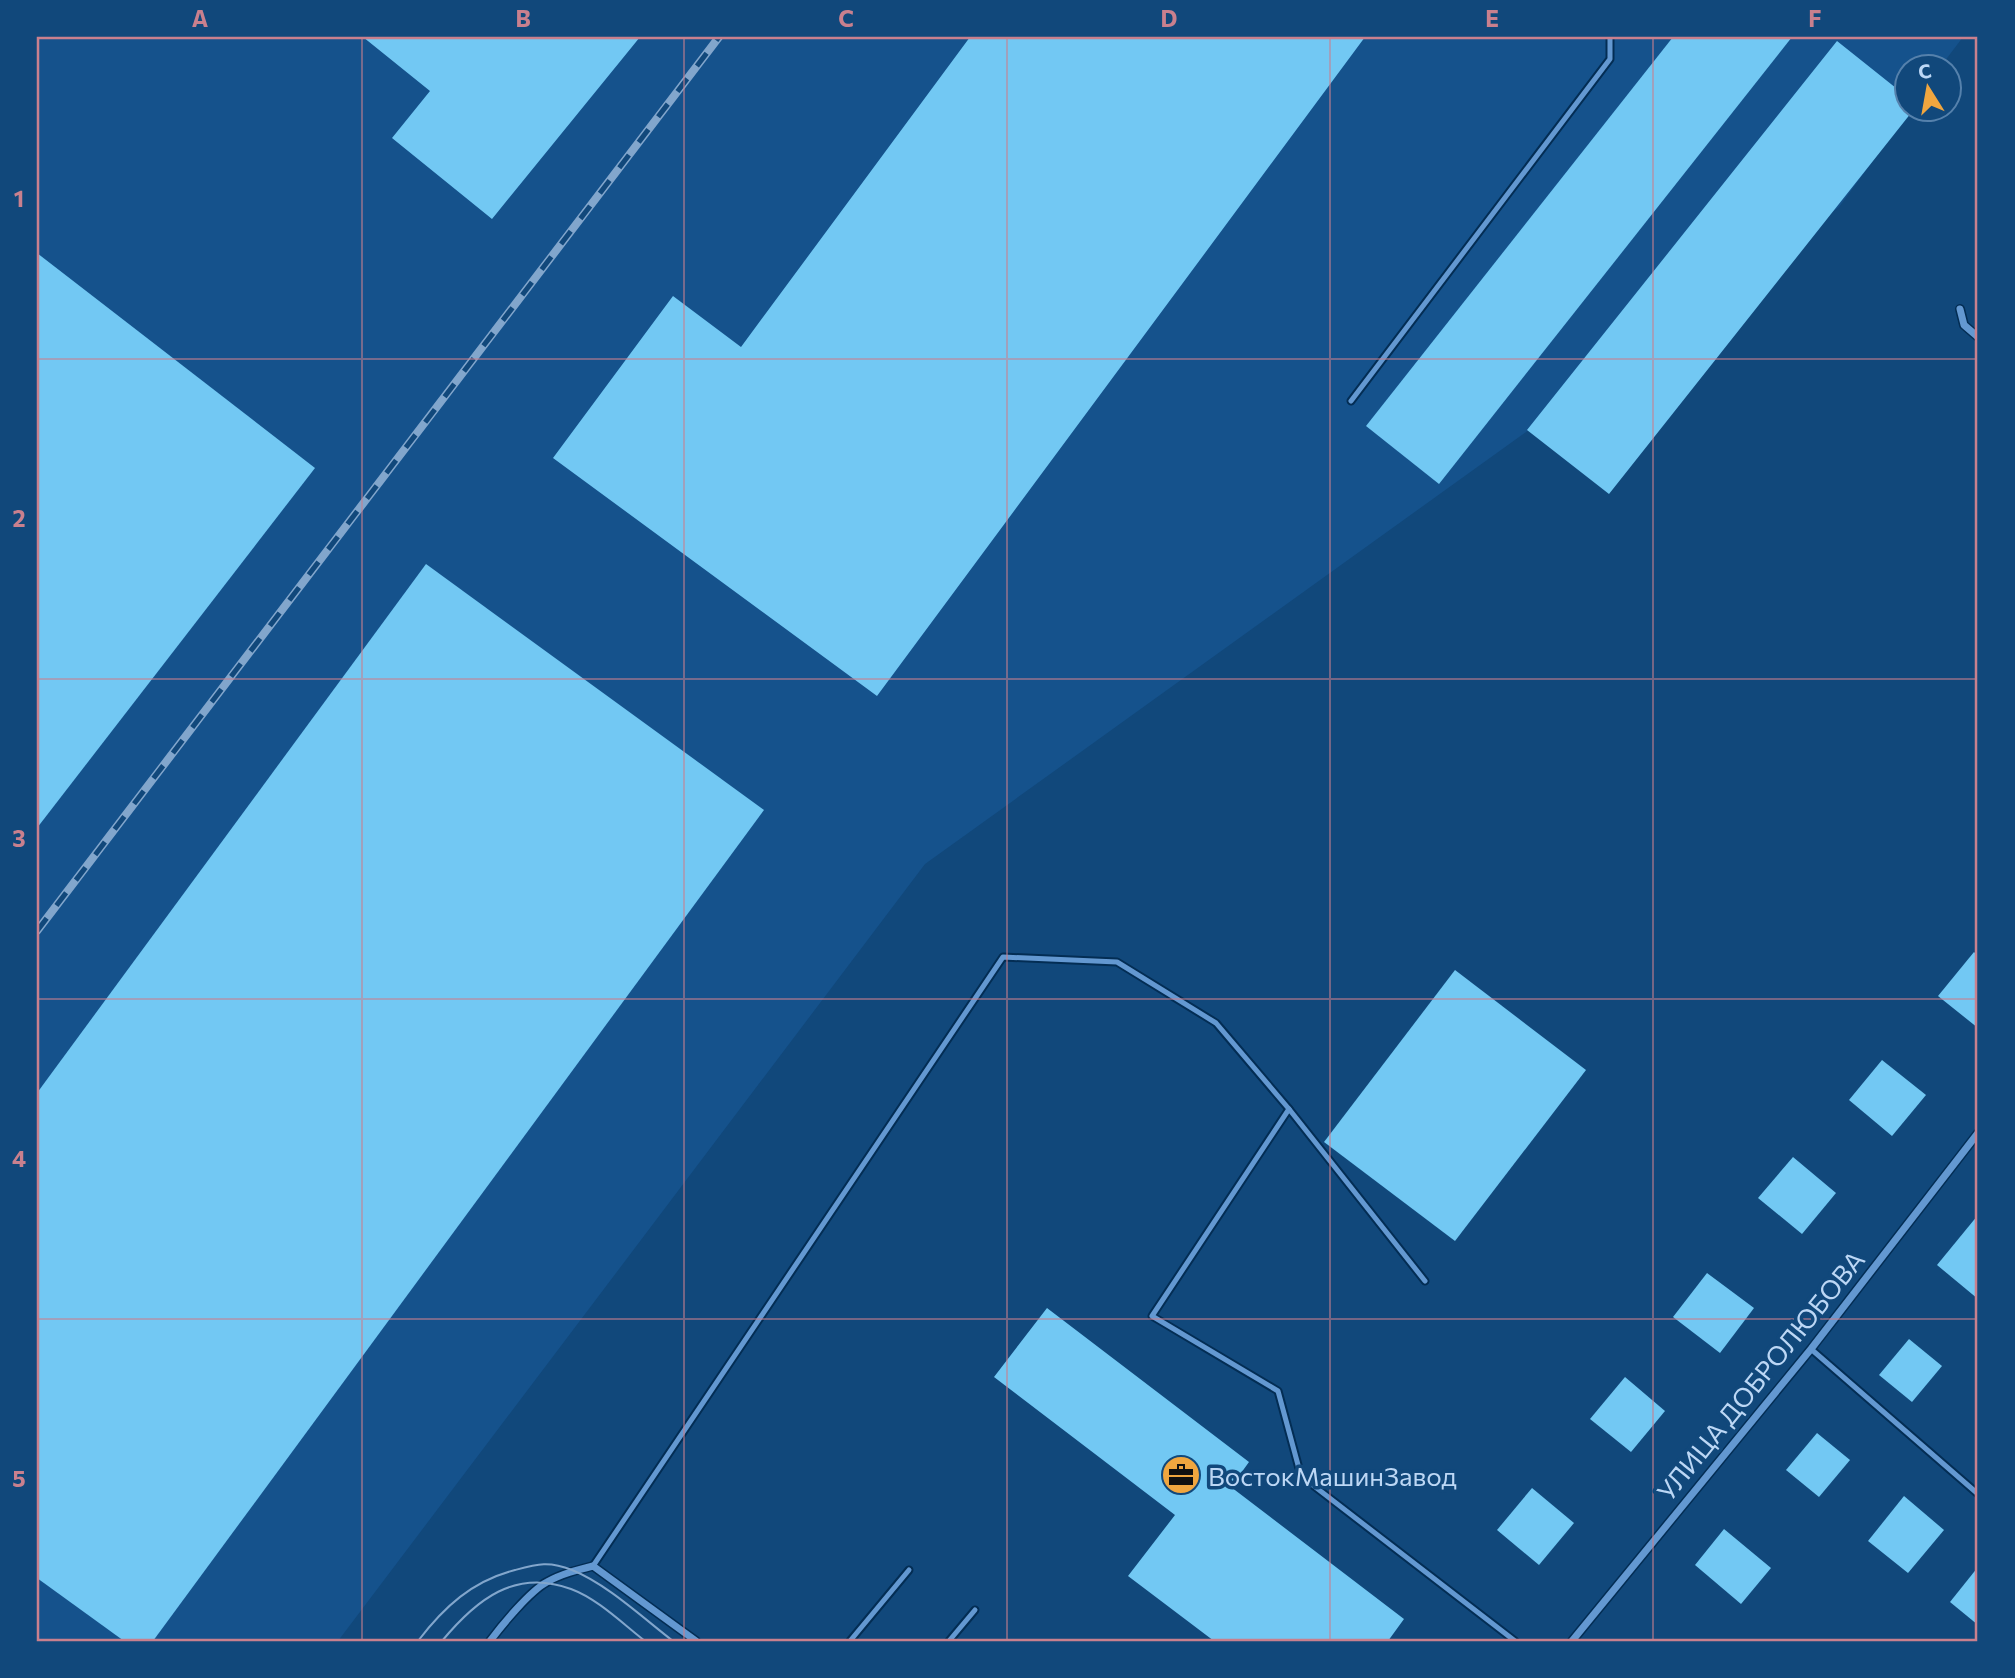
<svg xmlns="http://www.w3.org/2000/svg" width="2015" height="1678" font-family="Commissioner,sans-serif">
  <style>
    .built { fill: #15528c }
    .building { fill: #72c8f3 }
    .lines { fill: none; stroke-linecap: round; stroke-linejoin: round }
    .service-casing { stroke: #032d54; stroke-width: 9 }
    .minor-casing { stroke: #032d54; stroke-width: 10 }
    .service { stroke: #6398d1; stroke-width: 5 }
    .minor { stroke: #6398d1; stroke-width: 7 }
    .tram { stroke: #82a6cc; stroke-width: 2 }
    .rail-casing { stroke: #82a6cc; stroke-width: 8 }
    .rail { stroke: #11487b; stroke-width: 5; stroke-dasharray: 16; stroke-linecap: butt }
    .grid { fill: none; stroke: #c9808e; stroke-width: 2; stroke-opacity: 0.55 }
    .labels { text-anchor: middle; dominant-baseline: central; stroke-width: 7; stroke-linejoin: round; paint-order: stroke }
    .street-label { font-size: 26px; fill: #bcd7f5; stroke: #11487b }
    .poi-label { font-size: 26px; fill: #bcd7f5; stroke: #11487b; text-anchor: start }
    .neatline { fill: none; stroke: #c9808e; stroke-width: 2.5 }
    .grid-label { font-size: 23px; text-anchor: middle; font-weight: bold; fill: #c9808e }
  </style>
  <rect width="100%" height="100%" fill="#11487b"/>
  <path class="built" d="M 37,37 L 1963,37 L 1941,66 L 1906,66 L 1906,108 L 1911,109 L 1839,207 L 925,864 L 338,1641 L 37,1641 Z"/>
  <g class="building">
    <path d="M 363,37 L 640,37 L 492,219 L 392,138 L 430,91 Z"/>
    <path d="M 970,37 L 1365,37 L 877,696 L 553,458 L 673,296 L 741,347 Z"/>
    <path d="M 1673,37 L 1792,37 L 1439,484 L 1366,426 Z"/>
    <path d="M 1837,41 L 1906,96 L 1906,108 L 1915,108 L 1609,494 L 1527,430 Z"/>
    <path d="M 37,253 L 315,468 L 37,828 Z"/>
    <path d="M 426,564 L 764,810 L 153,1641 L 124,1641 L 37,1578 L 37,1093 Z"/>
    <path d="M 1974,952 L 1978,956 L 1978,1028 L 1938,996 Z"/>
    <path d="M 1455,970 L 1586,1070 L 1455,1241 L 1324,1142 Z"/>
    <path d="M 1882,1060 L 1926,1095 L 1892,1136 L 1849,1100 Z"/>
    <path d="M 1793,1157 L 1836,1193 L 1802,1234 L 1758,1198 Z"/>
    <path d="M 1978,1215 L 1978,1299 L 1937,1265 Z"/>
    <path d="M 1707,1273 L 1754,1308 L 1720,1353 L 1673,1317 Z"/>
    <path d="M 1047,1308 L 1249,1462 L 1231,1487 L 1404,1619 L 1388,1641 L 1214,1641 L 1128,1576 L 1175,1515 L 994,1377 Z"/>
    <path d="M 1909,1339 L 1942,1366 L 1912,1402 L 1879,1375 Z"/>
    <path d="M 1625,1377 L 1665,1411 L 1631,1452 L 1590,1419 Z"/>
    <path d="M 1817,1433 L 1850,1460 L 1819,1497 L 1786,1470 Z"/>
    <path d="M 1532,1488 L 1574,1523 L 1539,1565 L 1497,1530 Z"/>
    <path d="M 1904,1496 L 1944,1530 L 1908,1573 L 1868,1541 Z"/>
    <path d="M 1724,1529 L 1771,1568 L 1741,1604 L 1695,1565 Z"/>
    <path d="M 1978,1567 L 1978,1625 L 1950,1602 Z"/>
  </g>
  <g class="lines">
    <defs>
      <g id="service">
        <path d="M 1351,401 L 1610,59 L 1610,37"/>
        <path d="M 1425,1281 L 1289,1109 L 1152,1316 L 1278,1391 L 1301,1476 L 1515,1641"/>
        <path d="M 1811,1349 L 1978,1494"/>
        <path d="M 593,1566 L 1003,957 L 1117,962 L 1216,1023 L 1289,1109"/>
        <path d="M 850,1641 L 909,1570"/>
        <path d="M 949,1641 L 975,1610"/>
      </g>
      <g id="minor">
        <path d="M 1960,309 L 1964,325 L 1978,337"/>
        <path d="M 490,1641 C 502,1625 530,1591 547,1582 C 561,1574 577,1570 593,1566 L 696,1641"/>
        <path d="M 1572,1641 L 1811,1349 L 1978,1133"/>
      </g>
    </defs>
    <use href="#service" class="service-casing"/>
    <use href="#minor" class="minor-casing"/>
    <use href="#service" class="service"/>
    <use href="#minor" class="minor"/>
    <g class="tram">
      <path d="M 418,1641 C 444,1607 472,1581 515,1570 C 538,1564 549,1561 572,1570 C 607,1584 643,1618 673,1641"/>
      <path d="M 442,1641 C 476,1600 515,1568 571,1589 C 598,1599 623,1624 645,1641"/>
    </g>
    <defs>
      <path id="rail" d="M 37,931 L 719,37"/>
    </defs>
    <use href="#rail" class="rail-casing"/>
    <use href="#rail" class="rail"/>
  </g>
  <path class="grid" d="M 362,37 L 362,1641M 684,37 L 684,1641M 1007,37 L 1007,1641M 1330,37 L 1330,1641M 1653,37 L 1653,1641M 37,359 L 1978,359M 37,679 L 1978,679M 37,999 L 1978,999M 37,1319 L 1978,1319"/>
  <defs>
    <symbol id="office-disc" viewBox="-11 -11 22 22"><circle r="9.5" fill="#f0a63f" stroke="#11487b"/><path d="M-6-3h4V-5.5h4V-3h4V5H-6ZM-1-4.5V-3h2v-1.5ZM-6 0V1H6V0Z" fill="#111"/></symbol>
  </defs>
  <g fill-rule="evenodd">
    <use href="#office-disc" x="1159" y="1453" width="44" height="44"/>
  </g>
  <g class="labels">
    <g class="street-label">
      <text transform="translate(1760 1375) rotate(-51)">УЛИЦА ДОБРОЛЮБОВА</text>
    </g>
    <g class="poi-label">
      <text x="1208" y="1475">ВостокМашинЗавод</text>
    </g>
  </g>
  <rect width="2015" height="1678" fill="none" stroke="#11487b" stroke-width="77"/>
  <g transform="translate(1928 88) rotate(349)"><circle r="33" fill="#11487b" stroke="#5581ac" stroke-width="2"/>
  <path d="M0-5L12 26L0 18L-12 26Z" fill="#f0a63f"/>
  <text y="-10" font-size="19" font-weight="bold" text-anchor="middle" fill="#bcd7f5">С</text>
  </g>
  <rect x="38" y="38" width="1938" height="1602" class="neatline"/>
  <g class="grid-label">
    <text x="200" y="27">A</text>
    <text x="523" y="27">B</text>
    <text x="846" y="27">C</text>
    <text x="1169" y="27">D</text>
    <text x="1492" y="27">E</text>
    <text x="1815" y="27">F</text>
    <text x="19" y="207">1</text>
    <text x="19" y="527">2</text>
    <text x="19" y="847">3</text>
    <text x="19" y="1167">4</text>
    <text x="19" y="1487">5</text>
  </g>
</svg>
